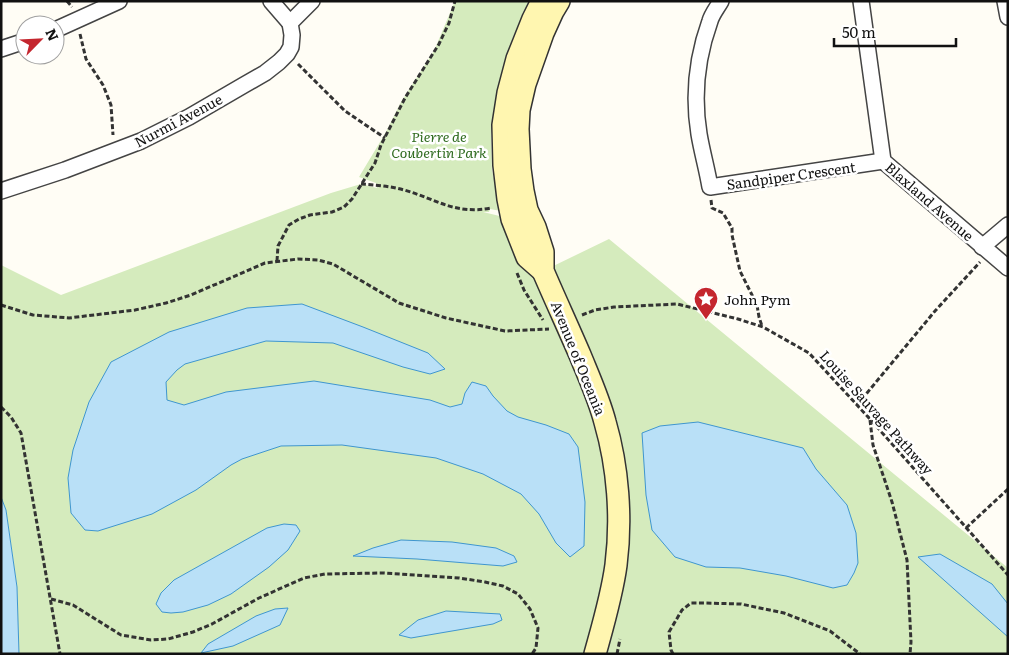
<svg xmlns="http://www.w3.org/2000/svg" width="1009" height="655" font-family="Literata,serif">
  <style>
    .green { fill: #d5ebbd }
    .water { fill: #b9e0f7; stroke: #3f96cf }
    .lines { fill: none; stroke-linecap: round; stroke-linejoin: round }
    .street-casing { stroke: #444; stroke-width: 18 }
    .secondary-casing { stroke: #333; stroke-width: 24 }
    .path { stroke: #333; stroke-width: 3; stroke-dasharray: 5 2.5; stroke-linecap: butt }
    .street { stroke: #fff; stroke-width: 15 }
    .secondary { stroke: #fff6b0; stroke-width: 21 }
    .labels { text-anchor: middle; dominant-baseline: central; stroke-width: 5; stroke-linejoin: round; paint-order: stroke }
    .street-label { font-size: 14px; fill: #111; stroke: #fff }
    .park-label { font-size: 14px; font-style: italic; fill: #2f6b1f; stroke: #fff }
    .poi-label { font-size: 14px; fill: #111; stroke: #fff; text-anchor: start }
  </style>
  <rect width="100%" height="100%" fill="#fffdf5"/>
  <path class="green" d="M 455,1 L 530,1 L 513,37 L 505,62 L 493,116 L 491,134 L 492,170 L 501,211 L 490,209 L 489,212 L 483,212 L 512,219 L 543,271 L 609,239 L 1008,568 L 1008,654 L 19,654 L 17,587 L 6,510 L 1,497 L 1,265 L 61,295 L 331,193 L 361,184 L 377,188 L 376,183 L 359,177 L 386,132 L 401,102 L 434,51 Z"/>
  <g class="water">
    <path d="M 302,304 L 363,327 L 428,353 L 445,369 L 430,374 L 403,367 L 333,343 L 266,341 L 185,364 L 177,370 L 166,382 L 167,400 L 184,405 L 226,392 L 314,381 L 430,400 L 450,407 L 462,404 L 465,393 L 472,382 L 486,386 L 493,396 L 507,411 L 518,417 L 546,425 L 569,434 L 578,447 L 585,502 L 584,546 L 570,557 L 556,543 L 539,514 L 521,494 L 483,474 L 436,458 L 342,445 L 281,446 L 242,459 L 231,465 L 196,490 L 152,514 L 98,531 L 85,530 L 71,513 L 68,478 L 73,450 L 89,402 L 111,362 L 169,332 L 247,308 Z"/>
    <path d="M 698,422 L 803,448 L 816,469 L 847,505 L 856,533 L 858,563 L 854,573 L 847,585 L 833,588 L 786,576 L 740,568 L 706,567 L 675,557 L 652,530 L 646,495 L 642,433 L 660,426 Z"/>
    <path d="M 1,497 L 6,510 L 17,587 L 19,654 L 1,654 Z"/>
    <path d="M 284,524 L 296,525 L 300,531 L 288,550 L 269,567 L 231,594 L 208,605 L 183,612 L 171,613 L 162,612 L 156,604 L 161,593 L 174,580 L 267,528 Z"/>
    <path d="M 401,540 L 452,542 L 496,548 L 514,556 L 517,562 L 503,566 L 417,559 L 353,556 L 373,548 Z"/>
    <path d="M 940,554 L 992,584 L 1008,604 L 1008,637 L 918,557 Z"/>
    <path d="M 288,608 L 280,625 L 233,646 L 201,653 L 208,644 L 256,616 L 275,609 Z"/>
    <path d="M 446,611 L 500,614 L 502,620 L 493,624 L 411,638 L 399,635 L 418,620 Z"/>
  </g>
  <g class="lines">
    <defs>
      <g id="street">
        <path d="M 271,1 L 290,23"/>
        <path d="M 721,1 C 717,8 712,14 710,21 C 697,57 693,97 699,134 C 702,152 707,169 710,187 L 883,161"/>
        <path d="M 861,1 L 883,161 L 1008,268"/>
        <path d="M 1005,1 L 1008,17"/>
        <path d="M 55,30 L 119,1"/>
        <path d="M 1,49 L 25,41"/>
        <path d="M 1,191 L 65,170 L 141,141 L 189,117 L 244,85 L 265,73 L 279,62 L 287,54 L 291,47 L 292,35 L 290,23 L 312,1"/>
        <path d="M 982,247 L 1008,225"/>
      </g>
      <g id="secondary">
        <path d="M 542,1 L 533,19 L 517,59 L 508,93 L 503,125 L 504,165 L 508,199 L 512,219 L 527,257 L 543,271"/>
        <path d="M 559,1 L 553,11 L 543,33 L 525,84 L 519,110 L 518,129 L 520,169 L 523,191 L 527,210 L 535,227 L 543,252 L 543,271 C 555,299 568,327 580,355 C 589,377 599,399 605,422 C 618,467 622,518 616,565 C 612,595 603,625 595,654"/>
      </g>
    </defs>
    <use href="#street" class="street-casing"/>
    <use href="#secondary" class="secondary-casing"/>
    <g class="path">
      <path d="M 67,1 L 72,7"/>
      <path d="M 80,34 L 86,59 L 103,85 L 111,105 L 113,135"/>
      <path d="M 298,64 L 345,111 L 385,138"/>
      <path d="M 361,184 C 375,185 390,186 404,190 C 436,199 455,215 491,208"/>
      <path d="M 711,200 L 712,208 L 723,213 L 732,228 L 732,235 L 740,271 L 757,305 L 759,317 L 762,326"/>
      <path d="M 277,261 L 278,246 L 289,225 L 299,219 L 310,215 L 332,212 L 344,207 L 352,199 L 375,163 L 381,145 L 405,98 L 439,44 L 449,23 L 455,1"/>
      <path d="M 517,273 L 524,290 L 543,320"/>
      <path d="M 1,305 L 33,315 L 69,318 L 135,310 L 166,303 L 191,295 L 265,263 L 298,259 L 318,260 L 333,264 L 399,303 L 446,318 L 505,331 L 549,329"/>
      <path d="M 582,315 L 595,310 L 614,307 L 677,304 L 738,319 L 763,327 L 809,353 L 870,419 L 1008,575"/>
      <path d="M 857,405 L 935,311 L 980,262"/>
      <path d="M 1,407 L 11,417 L 21,433 L 60,654"/>
      <path d="M 870,420 L 873,445 L 892,502 L 907,560 L 911,642 L 910,654"/>
      <path d="M 966,528 L 1008,489"/>
      <path d="M 51,599 L 73,605 L 121,635 L 151,640 L 168,639 L 193,632 L 212,624 L 259,598 L 304,578 L 325,574 L 383,573 L 459,578 L 485,582 L 503,586 L 518,594 L 530,609 L 538,628 L 536,648 L 532,654"/>
      <path d="M 617,654 L 620,639"/>
      <path d="M 673,654 L 671,650 L 669,632 L 682,610 L 691,603 L 704,603 L 741,604 L 784,613 L 830,631 L 860,654"/>
    </g>
    <use href="#street" class="street"/>
    <use href="#secondary" class="secondary"/>
  </g>
  <defs>
    <symbol id="sight-pin" viewBox="-11 -11 22 30"><path d="M0 17L-7.5 6A9.5 9.5 0 1 1 7.5 6Z" fill="#c4262e" stroke="#fff"/><path d="M0-6L1.8-2.2L6-1.7L2.9 1.2L3.7 5.4L0 3.3L-3.7 5.4L-2.9 1.2L-6-1.7L-1.8-2.2Z" fill="#fff"/></symbol>
  </defs>
  <g fill-rule="evenodd">
    <use href="#sight-pin" x="692" y="285" width="28" height="38"/>
  </g>
  <g class="labels">
    <g class="street-label">
      <text transform="translate(178 120) rotate(-28)">Nurmi Avenue</text>
      <text transform="translate(791 175) rotate(-8)">Sandpiper Crescent</text>
      <text transform="translate(930 201) rotate(41)">Blaxland Avenue</text>
      <text transform="translate(579 358) rotate(68)">Avenue of Oceania</text>
      <text transform="translate(877 412) rotate(48)">Louise Sauvage Pathway</text>
    </g>
    <g class="park-label">
      <text x="439" y="136">Pierre de<tspan x="439" dy="16">Coubertin Park</tspan></text>
    </g>
    <g class="poi-label">
      <text x="724" y="299">John Pym</text>
    </g>
  </g>
  <rect width="1009" height="655" fill="none" stroke="#111111" stroke-width="5"/>
  <g transform="translate(40 40) rotate(66)"><circle r="24" fill="#ffffff" stroke="#a0a0a0"/>
  <path d="M0-4L9 19L0 12L-9 19Z" fill="#c4262e"/>
  <text y="-8" font-size="14" font-weight="bold" text-anchor="middle" fill="#111111">N</text>
  </g>
  <path d="M834 38v8h122v-8" fill="none" stroke="#111111" stroke-width="2.5"/>
  <text x="842" y="38" font-size="15" fill="#111111" stroke="#ffffff" stroke-width="4" paint-order="stroke">50 m</text>
</svg>
